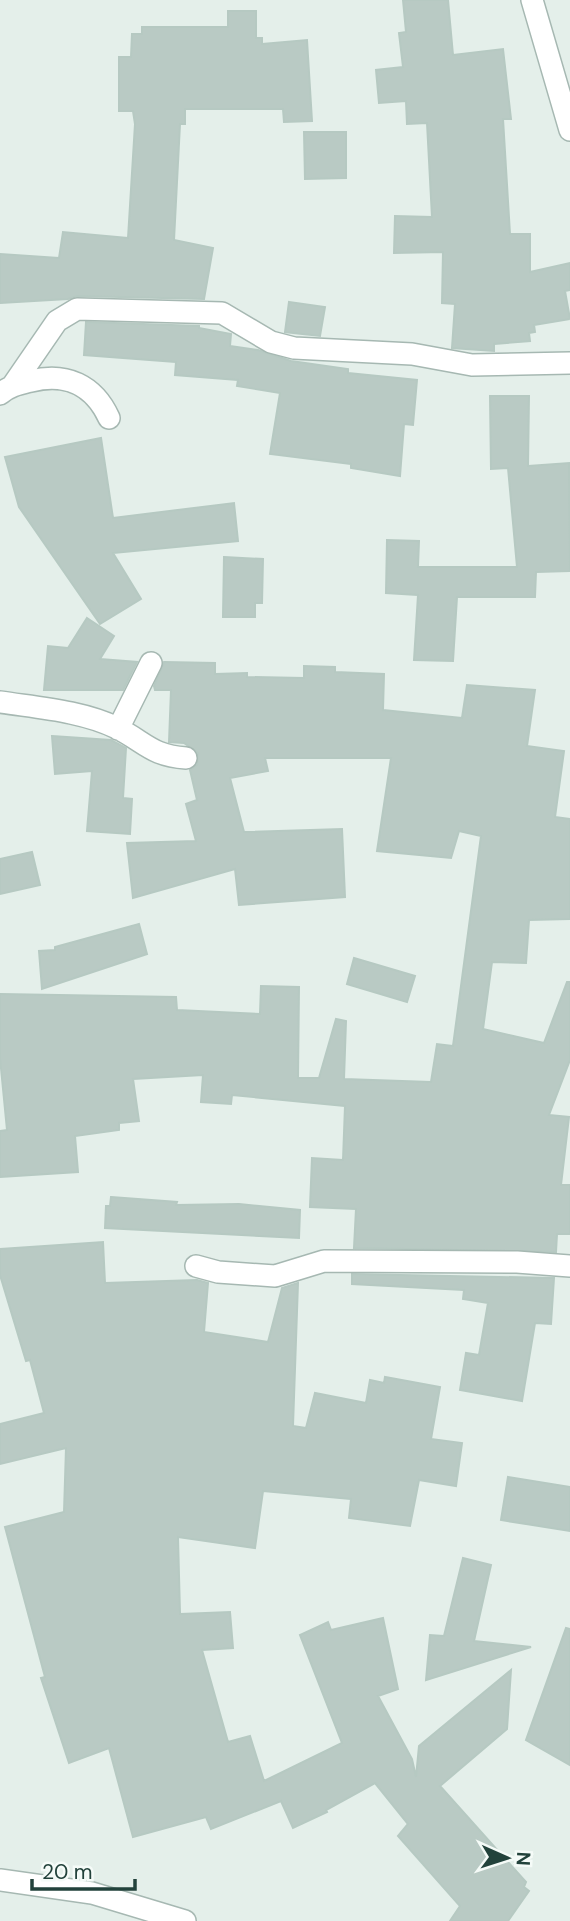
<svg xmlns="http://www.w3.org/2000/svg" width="570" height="1921" viewBox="0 0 570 1921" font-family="'DM Sans',sans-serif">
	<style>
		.building { fill: #b9cac4; stroke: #b6c9c2; stroke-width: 2 }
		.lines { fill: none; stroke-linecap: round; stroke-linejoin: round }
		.minor-casing { stroke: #a6b8b2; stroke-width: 24 }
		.minor { stroke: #fff; stroke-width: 21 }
	</style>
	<rect width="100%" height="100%" fill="#e4efea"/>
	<path class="building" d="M403 0H448L453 55 503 49 511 119H503L510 234H530V272L570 263V290L565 291 570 319 534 325 535 332 529 333 530 341 494 344V351L452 348 455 304 442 303 443 252 394 253 395 216 432 217 427 123 407 124 406 101 379 103 376 70 403 67 399 33 406 32Z
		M228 11H256V38H262V44L307 40 312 121 284 122 283 109H185V124H180L174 240 213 248 204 299 77 296 68 299 0 303V254L59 258 63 232 128 238 135 124 133 111H119V57H131L132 34H142V27H228Z
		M304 132H346V178L305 179Z
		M289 302 325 307 320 336 285 332Z
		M86 322 199 326V328L231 334 230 346 258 350 291 361 348 369V373L417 380 413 425 404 424 400 476 351 468V464L270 454 280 393 237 386 238 380 175 375 176 362 84 355Z
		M490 396H529L528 466 569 463 570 571 536 572 535 597H457L453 661 414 660 418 595 386 593 387 540 419 541 418 567H517L508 468 491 469Z
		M101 438 113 518 234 503 238 541 113 553 141 599 100 624 19 507 5 457Z
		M224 557 263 559 262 603H255V617H223Z
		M87 618 114 636 100 659 137 662 123 690H44L48 646 68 648Z
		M164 662 215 663V674L247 673V677L304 678V666L335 667V672L384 674 383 710 462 718 467 685 535 690 527 746 564 751 555 817 570 819V919L529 920 526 963 492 962 483 1029 544 1043 567 982H570V1060L549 1115 569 1117 561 1185H570V1234H557L556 1252 354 1248 356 1209 310 1207 312 1158 343 1160 345 1106 232 1095 231 1104 201 1102 203 1075 133 1079 139 1121 119 1123V1130L75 1136 78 1172 0 1177V1131L7 1130 0 1058V994L176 997 177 1010 260 1014 261 986 299 987 298 1078H319L336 1019 346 1021 344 1079 431 1082 437 1044 453 1046 481 836 459 831 451 858 377 851 391 758H265L268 771 230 778 244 832 342 829 345 897 239 905 235 869 133 898 127 843 196 841 186 804 197 800 190 770 197 765 198 753 184 743 169 742 171 690H155L154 686Z
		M52 736 111 740 126 748 123 798 132 799 130 834 87 831 92 771 55 774Z
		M32 852 40 885 0 894V859Z
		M139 924 147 954 42 989 39 951 55 950V947Z
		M354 958 415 976 407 1002 347 984Z
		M111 1197 177 1202 176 1205 239 1204 300 1210 299 1238 105 1228 106 1206H110Z
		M103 1242 105 1283 197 1280 208 1283 204 1332 268 1342 282 1288 298 1283 293 1426 306 1428 315 1393 366 1403 370 1380 384 1383 385 1377 440 1387 431 1439 462 1443 456 1486 419 1480 410 1526 349 1518 351 1499 263 1491 255 1548 178 1537 180 1614 230 1612 233 1648 202 1650 228 1742 250 1736 264 1781 342 1743 300 1635 328 1622 331 1630 383 1618 398 1689 378 1696 412 1759 416 1777 419 1746 511 1670 507 1729 440 1786 526 1882 524 1887 529 1891 508 1921H450L460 1906 398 1836 408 1824 375 1783 326 1810 327 1812 293 1828 281 1801 211 1829 206 1817 133 1837 109 1748 69 1763 41 1678 45 1677 5 1527 64 1512 66 1448 0 1464V1424L44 1413 30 1360 26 1361 0 1275V1249Z
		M352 1274 554 1278 551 1324 535 1323 522 1401 460 1390 466 1353 479 1355 488 1303 463 1299 464 1290 352 1284Z
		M508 1477 570 1487V1531L501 1520Z
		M463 1558 491 1565 474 1641 531 1647 426 1680 430 1635 444 1636Z
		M566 1628 570 1629V1765L526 1740Z"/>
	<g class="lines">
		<g class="minor-casing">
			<path id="minor" d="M532 0 570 130
				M13 385 57 321 77 309 222 313 271 342 294 348 412 354 472 365 570 363
				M0 394C9 386 19 384 31 381 66 372 94 385 109 418
				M0 702C39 708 82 711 117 728 145 742 152 756 186 758
				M118 729 151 663
				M196 1266 218 1272 275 1276 324 1261 517 1262 570 1266
				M0 1880 92 1893 185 1921"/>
		</g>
		<use href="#minor" class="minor"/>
	</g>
	<g transform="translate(507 1858) rotate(93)" stroke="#f5fbf8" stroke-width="5" paint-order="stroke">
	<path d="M0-5L12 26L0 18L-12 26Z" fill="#22423b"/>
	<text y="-10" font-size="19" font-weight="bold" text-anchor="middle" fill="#22423b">N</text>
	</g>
	<path d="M32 1879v10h103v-10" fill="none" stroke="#22423b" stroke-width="3.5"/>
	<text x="42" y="1879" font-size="21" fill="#22423b" stroke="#f5fbf8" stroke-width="5" paint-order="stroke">20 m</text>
</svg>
